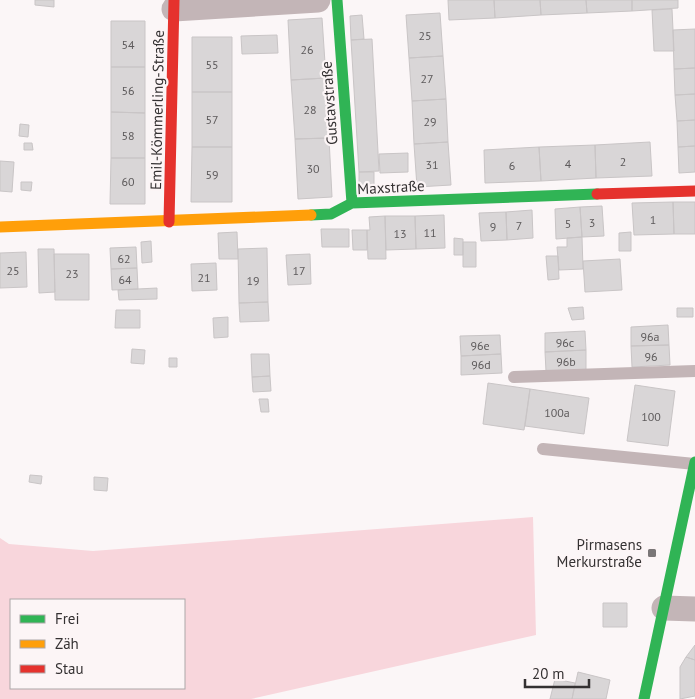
<svg xmlns="http://www.w3.org/2000/svg" width="695" height="699" viewBox="0 0 695 699" font-family="'PT Sans',sans-serif">
	<style>
		.green { fill: #f8d6dc; fill-rule: evenodd }
		.building { fill: #d9d6d7; stroke: #c9c5c6 }
		.lines { fill: none; stroke-linecap: round; stroke-linejoin: round }
		.lane { stroke: #c3b5b7; stroke-width: 12 }
		.street { stroke: #c3b5b7; stroke-width: 25 }
		.fast { stroke: #30b455; stroke-width: 11 }
		.slow { stroke: #ff9f0a; stroke-width: 11 }
		.jam { stroke: #e5322d; stroke-width: 11 }
		.poi-dot { fill: #7a7677; stroke: #fcf5f6; stroke-width: 2 }
		.labels { text-anchor: middle; dominant-baseline: central; stroke-width: 4.5; stroke-linejoin: round; paint-order: stroke }
		.number-label { font-size: 12px; fill: #5d5a5b }
		.street-label { font-size: 15px; fill: #343132; stroke: #fcf5f6 }
		.poi-label { font-size: 15px; fill: #343132; stroke: #fcf5f6; text-anchor: end }
	</style>
	<rect width="100%" height="100%" fill="#fbf6f7"/>
	<path class="green" d="M533 517 536 635 251 699H0V538L9 544 93 551ZM11 600H184V688H11Z"/>
	<path class="building" d="M35 0H54V7L35 5Z
		M448 0H494L495 18 449 20Z
		M494 0H540L541 15 495 18Z
		M540 0H586L587 13 541 15Z
		M586 0H632V11L587 13Z
		M632 0H678V8L632 11Z
		M672 9 674 51H654L652 10Z
		M440 13 443 56 409 58 406 15Z
		M362 15 364 39 351 40 350 16Z
		M322 18 326 78 291 80 288 20Z
		M111 21H145V67H111Z
		M695 29V68L674 69 673 30Z
		M277 35 278 53 242 54 241 36Z
		M192 37H232V92H192Z
		M372 39 379 171 359 172 351 40Z
		M443 56 446 99 412 101 409 58Z
		M111 67H145V113L111 112Z
		M695 68V94L675 95 674 69Z
		M326 78 329 138 295 139 291 80Z
		M192 92H232V147H192Z
		M695 94V120L677 121 675 95Z
		M446 99 448 142 414 144 412 101Z
		M111 112 145 113V158H111Z
		M695 120V146L678 147 677 121Z
		M20 124 29 125 28 137 19 136Z
		M329 138 332 197 298 199 295 139Z
		M448 142 451 185 417 187 414 144Z
		M650 142 652 176 596 178 595 145Z
		M24 143H32L33 150H24Z
		M595 145 596 178 541 181 539 147Z
		M695 146V172L679 173 678 147Z
		M192 147H232V202H191Z
		M539 147 541 181 485 183 484 150Z
		M408 153V172L380 173 379 154Z
		M111 158H145V204H110Z
		M0 161 14 162 12 192 0 191Z
		M359 172H374V188L359 189Z
		M21 182H32L31 191 21 190Z
		M673 202 674 234 634 235 632 203Z
		M673 202H695V234H674Z
		M602 206 604 236 582 237 580 207Z
		M580 207 582 237 556 239 555 209Z
		M532 210 533 238 507 240 506 212Z
		M506 212 507 240 481 241 479 213Z
		M444 215 445 248 416 249 415 216Z
		M385 216 386 259H368L367 230H370L369 217Z
		M385 216H415L416 249 386 250Z
		M321 229H349V247H322Z
		M352 230H367V250H353Z
		M237 232 238 259H219L218 233Z
		M631 232V251H619V233Z
		M582 237 583 269 559 270 557 247H567V238Z
		M454 238 463 239V255H454Z
		M151 241 152 262 142 263 141 242Z
		M463 242H476V267H463Z
		M136 247 137 268 111 269 110 248Z
		M267 248 268 302 239 303 238 249Z
		M38 249H54L55 292 39 293Z
		M26 252 27 287 0 288V253Z
		M54 254H89V300H55Z
		M310 254 311 284 288 285 286 255Z
		M546 256H558L559 279 548 280Z
		M620 259 622 290 585 292 583 261Z
		M216 263 217 290 192 291 191 264Z
		M137 268 138 289 112 290 111 269Z
		M157 288V299L119 300 118 290Z
		M268 302 269 321 240 322 239 303Z
		M583 307 584 319 572 320 568 308Z
		M677 308H693V317H677Z
		M116 310H140V328H115Z
		M228 317V337L214 338 213 318Z
		M668 325 669 345 631 346V327Z
		M585 331 586 350 545 352V333Z
		M500 335 501 354 461 356 460 336Z
		M669 345 670 365 632 367 631 346Z
		M132 349 145 350 144 364 131 363Z
		M586 350V370L546 371 545 352Z
		M251 354H269L270 376 252 377Z
		M501 354 502 373 461 375V356Z
		M169 358H177V367H169Z
		M270 376 271 391 253 392 252 377Z
		M488 383 530 389 524 430 483 424Z
		M635 385 675 391 668 446 627 441Z
		M530 389 589 398 584 434 525 426Z
		M259 399H268L269 412H261Z
		M30 475 42 476 41 484 29 482Z
		M94 477 108 478 107 491 94 490Z
		M603 603H627V627H603Z
		M695 645V660L686 657Z
		M686 657 695 660V696L680 699V667Z
		M578 672 610 680 606 699H572Z
		M555 679 575 683 572 699H550Z"/>
	<g class="lines">
		<path class="lane" d="M514 377 695 371
			M543 449 695 464"/>
		<path class="street" d="M174 9 318 0
			M664 608 695 609"/>
		<path class="fast" d="M337 0 352 203
			M311 215 331 214 352 203 597 194
			M644 699 695 462"/>
		<path class="slow" d="M0 227 311 215"/>
		<path class="jam" d="M597 194 695 191
			M169 222 174 0"/>
	</g>
	<rect class="poi-dot" x="647" y="548" width="10" height="10" rx="2.5"/>
	<g class="labels">
		<g class="number-label">
			<text x="425" y="35">25</text>
			<text x="128" y="44">54</text>
			<text x="307" y="49">26</text>
			<text x="212" y="64">55</text>
			<text x="427" y="78">27</text>
			<text x="128" y="90">56</text>
			<text x="310" y="109">28</text>
			<text x="212" y="119">57</text>
			<text x="430" y="121">29</text>
			<text x="128" y="135">58</text>
			<text x="623" y="161">2</text>
			<text x="568" y="163">4</text>
			<text x="432" y="164">31</text>
			<text x="512" y="165">6</text>
			<text x="313" y="168">30</text>
			<text x="212" y="174">59</text>
			<text x="128" y="181">60</text>
			<text x="653" y="219">1</text>
			<text x="592" y="222">3</text>
			<text x="568" y="223">5</text>
			<text x="519" y="225">7</text>
			<text x="493" y="226">9</text>
			<text x="430" y="232">11</text>
			<text x="400" y="233">13</text>
			<text x="124" y="258">62</text>
			<text x="13" y="270">25</text>
			<text x="299" y="270">17</text>
			<text x="72" y="273">23</text>
			<text x="204" y="277">21</text>
			<text x="125" y="279">64</text>
			<text x="253" y="280">19</text>
			<text x="650" y="336">96a</text>
			<text x="565" y="342">96c</text>
			<text x="480" y="345">96e</text>
			<text x="651" y="356">96</text>
			<text x="566" y="361">96b</text>
			<text x="481" y="364">96d</text>
			<text x="557" y="412">100a</text>
			<text x="651" y="416">100</text>
		</g>
		<g class="street-label">
			<text transform="translate(329 103) rotate(-94)">Gustavstraße</text>
			<text transform="translate(157 110) rotate(-89)">Emil-Kömmerling-Straße</text>
			<text transform="translate(391 187) rotate(-3)">Maxstraße</text>
		</g>
		<g class="poi-label">
			<text x="642" y="544">Pirmasens<tspan x="642" dy="17">Merkurstraße</tspan></text>
		</g>
	</g>
	<rect x="10" y="599" width="175" height="90" fill="#fcf5f6" stroke="#aca7a8"/>
	<rect x="20" y="615" width="25" height="8" fill="#30b455" stroke="#aca7a8"/>
	<text x="55" y="624" font-size="15" fill="#343132">Frei</text>
	<rect x="20" y="640" width="25" height="8" fill="#ff9f0a" stroke="#aca7a8"/>
	<text x="55" y="649" font-size="15" fill="#343132">Zäh</text>
	<rect x="20" y="665" width="25" height="8" fill="#e5322d" stroke="#aca7a8"/>
	<text x="55" y="674" font-size="15" fill="#343132">Stau</text>
	<path d="M525 679v8h64v-8" fill="none" stroke="#343132" stroke-width="2.5"/>
	<text x="532" y="679" font-size="15" fill="#343132" stroke="#fcf5f6" stroke-width="4" paint-order="stroke">20 m</text>
</svg>
